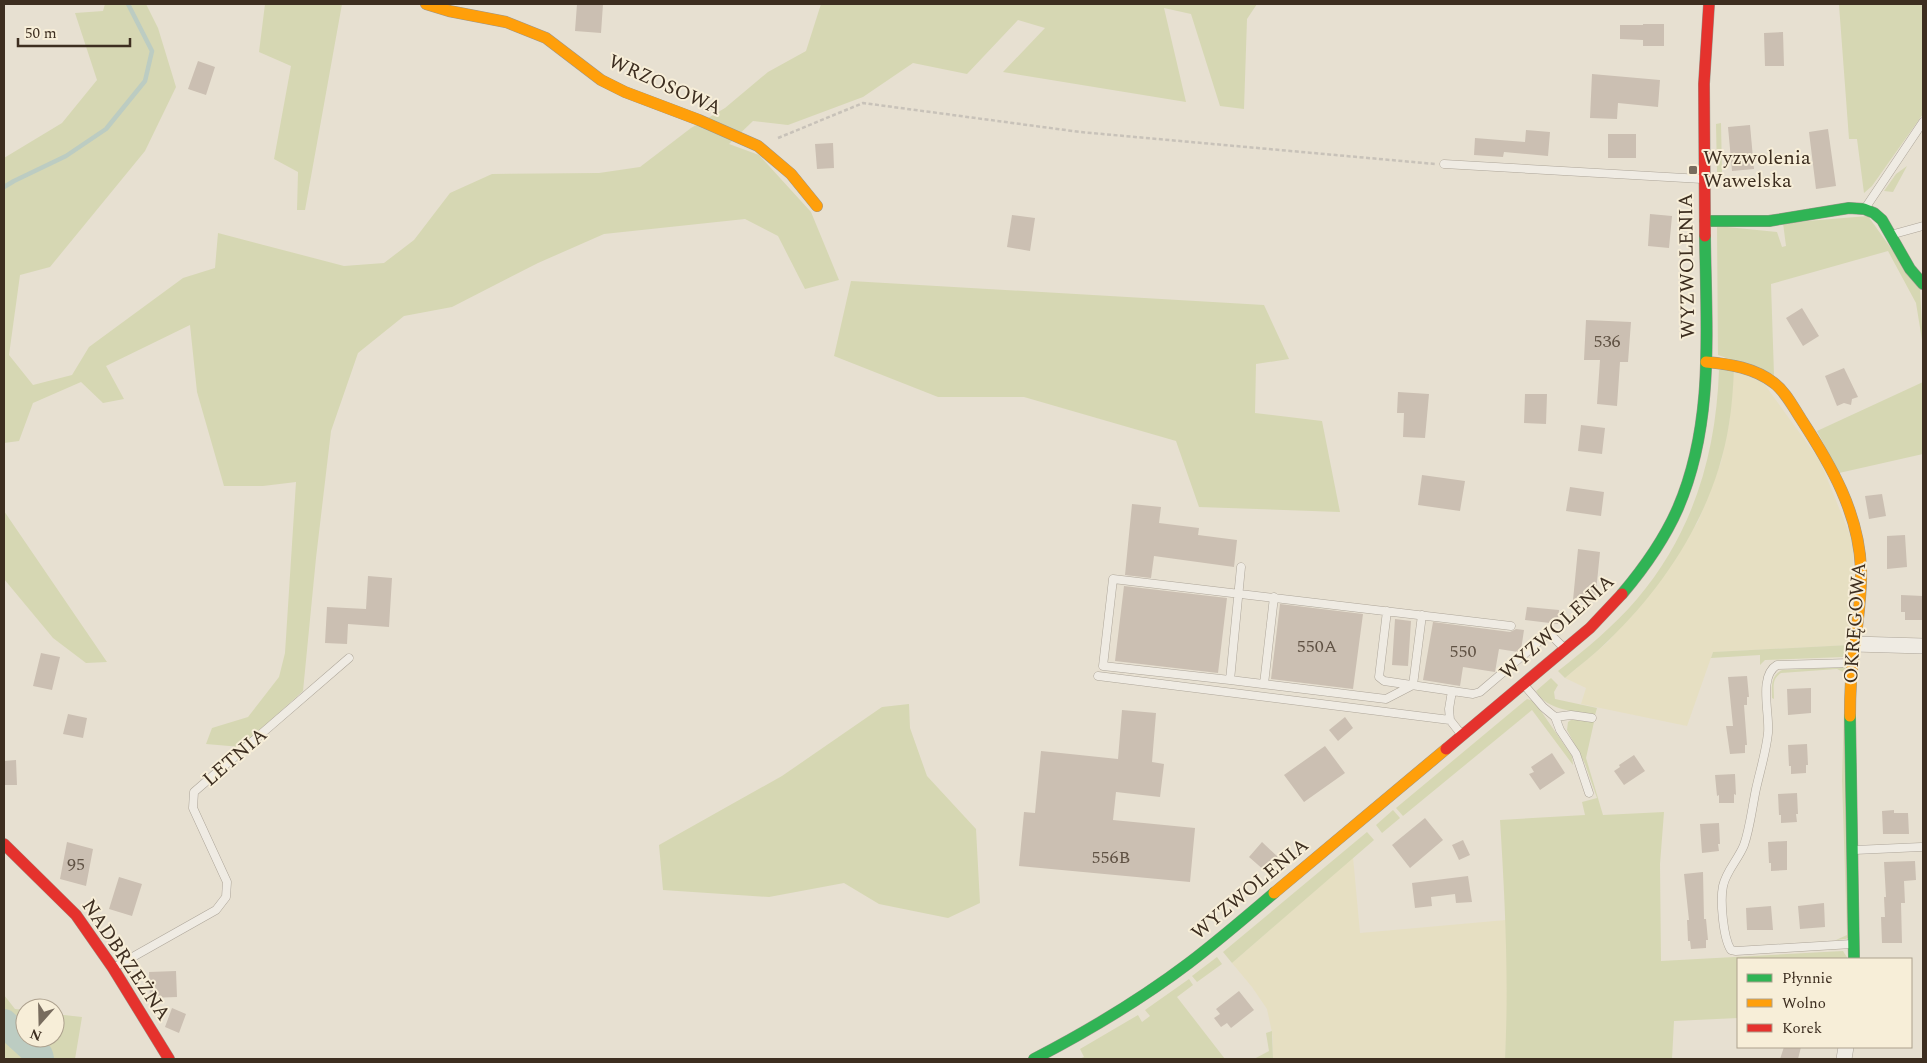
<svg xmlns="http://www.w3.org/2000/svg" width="1927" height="1063" viewBox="0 0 1927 1063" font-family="Spectral,serif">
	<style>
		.farmland { fill: #e6dfc2 }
		.green { fill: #d6d7b3 }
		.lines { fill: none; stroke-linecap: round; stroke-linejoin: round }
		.stream { stroke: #bcccc2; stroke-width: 4.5 }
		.river { stroke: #bcccc2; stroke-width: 28 }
		.building { fill: #cbbfb2 }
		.lane-casing { stroke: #ada599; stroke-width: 9 }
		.street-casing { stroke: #ada599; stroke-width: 16 }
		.fast-casing { stroke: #9c958a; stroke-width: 12 }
		.slow-casing { stroke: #9c958a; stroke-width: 12 }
		.jam-casing { stroke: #9c958a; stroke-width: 12 }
		.path { stroke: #c8c2b9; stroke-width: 2.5; stroke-dasharray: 4 2.5; stroke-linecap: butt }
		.lane { stroke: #efebe3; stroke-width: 8 }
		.street { stroke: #efebe3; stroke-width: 15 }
		.fast { stroke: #30b455; stroke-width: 11 }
		.slow { stroke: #ff9f0a; stroke-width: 11 }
		.jam { stroke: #e5322d; stroke-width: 11 }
		.poi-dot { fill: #786c5e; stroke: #f7eed8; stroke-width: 2 }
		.labels { text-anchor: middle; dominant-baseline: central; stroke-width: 4; stroke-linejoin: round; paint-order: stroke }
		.number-label { font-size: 18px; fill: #605244 }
		.street-label { font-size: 20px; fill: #3d2e20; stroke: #f7eed8 }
		.poi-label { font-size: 20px; fill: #3d2e20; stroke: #f7eed8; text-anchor: start }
	</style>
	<rect width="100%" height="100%" fill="#e7e0d1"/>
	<path class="farmland" d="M1734 370 1762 381 1820 461 1854 545 1849 645 1713 652 1687 726 1581 704 1586 688 1565 678 1609 641 1698 522 1721 462 1729 424Z
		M1353 857 1360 933 1506 920 1508 1007 1505 1059H1273V1037L1267 1009 1252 987 1232 963Z"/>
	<path class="green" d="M105 4H146L158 28 176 87 145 151 50 267 20 275 9 355 33 385 72 375 89 347 183 278 215 268 218 233 344 266 384 263 414 240 450 193 492 174 599 173 640 167 691 128 725 108 768 72 806 51 821 4H1257L1247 19 1244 109 1220 106 1191 14 1164 8 1186 102 1003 72 1045 28 1018 20 967 74 913 63 863 97 788 125 753 121 729 144 759 155 811 212 839 280 805 289 778 236 745 219 604 234 538 263 452 307 404 316 358 353 331 431 316 558 303 691 241 747 206 744 212 728 248 717 279 677 285 653 296 482 263 486H224L197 392 190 325 106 366 124 399 103 403 81 382 33 403 19 441 4 443V158L62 123 97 80 75 13 103 11Z
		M265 4H342L305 210H297L298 172 274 159 291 66 259 52Z
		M1722 4H1923V114L1872 186 1864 193 1857 139H1849L1839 5Z
		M1721 123 1722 172H1717L1716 124Z
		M1907 166 1893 192 1884 191 1896 174Z
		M1868 216 1920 289 1923 346 1916 303 1888 251 1771 284 1774 375 1718 355 1717 226 1777 232 1782 247 1786 246 1783 223Z
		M851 281 1264 305 1289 359 1256 364 1255 413 1322 421 1340 512 1199 507 1176 441 1024 397H938L834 356Z
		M1719 370H1734C1733 388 1732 406 1729 424 1716 507 1669 582 1609 640 1595 654 1580 665 1565 678L1558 671C1586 649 1614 626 1637 599 1693 533 1716 455 1719 370Z
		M1923 382V454L1839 473 1817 431Z
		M4 511 107 662 86 663 53 638 4 579Z
		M1849 645 1843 657 1765 660 1760 665V655L1711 658 1713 652Z
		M1845 667 1847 670 1845 731 1849 937 1846 939 1836 940 1847 935 1842 780 1845 673 1837 669 1781 673C1771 679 1774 688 1774 699L1772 698C1772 687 1770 676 1782 670Z
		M1551 678 1558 685 1554 692 1555 699 1597 708 1595 715C1575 711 1547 711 1536 691Z
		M1527 699 1534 701 1572 756 1573 765 1532 710 1403 816 1396 808Z
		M909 704 910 728 927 776 976 829 980 903 948 918 879 904 844 883 769 897 663 890 659 845 782 776 882 707Z
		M1581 719 1594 722 1586 758 1603 815 1664 812 1660 864 1661 961 1843 951 1848 959H1738V1018L1674 1021 1672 1059H1505C1509 979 1505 900 1500 820L1585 815 1582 802 1597 798 1585 764 1567 730 1568 722 1571 720Z
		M1393 810 1400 818 1382 833 1376 825Z
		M1367 832 1374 840 1232 963 1223 952Z
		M1217 957 1222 964 1197 982 1192 976Z
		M1189 979 1193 985 1177 997 1225 1059H1079L1084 1057 1080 1049 1138 1015 1142 1022 1150 1016 1145 1010Z
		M4 995 15 1009 25 1010V1038H55V1014L82 1017 75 1059H4Z
		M1272 1031 1273 1059H1254L1269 1051 1266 1033Z"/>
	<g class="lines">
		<path class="stream" d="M4 187 14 181 66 156 106 129 145 81 152 51 128 4"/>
		<path class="river" d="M4 1023 39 1055 40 1059"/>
	</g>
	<path class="building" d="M577 4H603L601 33 575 31Z
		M1643 24H1664V46H1643V40L1620 39V25H1643Z
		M1783 32 1784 66H1765L1764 33Z
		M198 61 215 67 206 95 188 89Z
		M1592 74 1660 80 1658 107 1618 103 1617 119 1590 118Z
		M1750 125 1754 169 1732 171 1728 127Z
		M1828 129 1836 186 1816 189 1809 132Z
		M1526 130 1550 132 1548 156 1504 152 1503 157 1474 155 1475 138 1525 142Z
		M1608 134H1636V158H1608Z
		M833 143 834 168 817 169 815 144Z
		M1650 214 1672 216 1669 248 1648 246Z
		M1012 215 1035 218 1030 251 1007 247Z
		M1802 308 1819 336 1803 346 1786 318Z
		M1586 320 1631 322 1628 362H1620L1617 406 1597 404 1600 360H1584Z
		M1844 368 1858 397 1852 399 1851 405 1844 403 1837 406 1825 376Z
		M1398 392 1429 394 1425 438 1403 437 1404 413H1397Z
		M1525 394H1547L1546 424 1524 423Z
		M1581 425 1605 428 1602 454 1578 451Z
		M1422 475 1465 481 1460 511 1418 505Z
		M1570 487 1604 492 1601 516 1566 511Z
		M1882 494 1886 516 1869 519 1865 496Z
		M1132 504 1161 507 1159 523 1199 528 1198 535 1237 540 1234 567 1154 556 1151 578 1125 575Z
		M1905 535 1907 567 1887 569V536Z
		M1578 549 1600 552 1595 602 1573 600Z
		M368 576 392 578 389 627 348 624 347 644 325 643 327 607 366 609Z
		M1124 586 1227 598 1218 673 1115 661Z
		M1901 595 1923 596V620H1905V612H1901Z
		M1280 604 1363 614 1353 689 1271 679Z
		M1527 607 1559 610 1558 624 1525 620Z
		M1395 619 1411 621 1408 666 1392 665Z
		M1433 622 1510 632 1516 629 1524 630 1521 650 1518 652 1499 649 1495 672 1463 667 1460 686 1423 680Z
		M41 653 60 657 52 690 33 686Z
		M1747 676 1749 697H1747V705H1744L1747 745H1745V753L1730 754 1726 726H1733L1728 677Z
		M1811 688V713L1788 715 1787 689Z
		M1122 710 1156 713 1152 762 1164 764 1160 797 1116 792 1113 820 1195 828 1190 882 1019 866 1024 812 1035 813 1041 751 1118 759Z
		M68 714 87 718 83 738 63 734Z
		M1345 717 1353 728 1338 741 1329 730Z
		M1807 744 1808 765H1806V773L1791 774V766H1789L1788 745Z
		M1325 746 1345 773 1304 802 1284 775Z
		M1552 753 1565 773 1540 790 1529 774 1534 772 1531 767Z
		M1634 755 1645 771 1624 785 1614 771 1620 767 1619 765Z
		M16 760 17 785H4V761Z
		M1735 774 1736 795 1734 794V803H1719V795L1717 796 1715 775Z
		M1797 793 1798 814H1796L1797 822 1781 823V815H1779L1778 794Z
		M1894 810V813H1908L1909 834H1883L1882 811Z
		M1425 818 1443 840 1410 868 1392 845Z
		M1719 823 1720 844H1718L1719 851 1702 853 1700 824Z
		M1463 840 1470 855 1459 860 1452 845Z
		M1787 841V870L1771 871V863H1769L1768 842Z
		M67 842 93 849 86 886 60 879Z
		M1262 842 1278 857 1265 871 1249 857Z
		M1915 861 1916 880 1904 881 1905 903H1901L1902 943H1882L1881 917H1885L1884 897H1886L1884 862Z
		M1703 872 1704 919H1706L1708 940H1706V948L1691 949 1690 941H1688L1687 920H1689L1684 874Z
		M1468 876 1472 902 1456 903 1455 894 1431 897 1432 906 1415 908 1412 883Z
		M119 877 142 884 132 916 109 909Z
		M1824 903 1825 927 1800 929 1798 906Z
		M1771 906 1773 930H1747L1746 908Z
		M176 971 177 997 150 998 149 972Z
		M1239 991 1254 1010 1231 1028 1227 1023 1221 1027 1214 1018 1220 1014 1216 1009Z
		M172 1008 186 1014 179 1033 165 1027Z
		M1784 1047H1801L1798 1059H1780Z"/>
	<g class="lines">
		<g class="lane-casing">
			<path id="lane" d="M1444 164 1702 179
				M1866 207 1923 122
				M1894 234 1923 226
				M1241 567 1230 680 1386 699 1413 685 1422 615
				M1387 611 1379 677 1384 681 1473 694 1480 692 1549 633 1564 648
				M1850 663 1777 665C1758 676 1770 714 1768 733 1766 752 1760 771 1756 789 1752 808 1750 828 1744 845 1738 860 1726 871 1723 886 1720 900 1723 938 1731 950L1736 951 1852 944
				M1098 676 1450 720 1461 734
				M1230 680 1103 666 1113 579 1511 626
				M1264 684 1274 597
				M1525 686 1543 707 1555 717 1560 730 1576 754 1589 793
				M1555 717 1571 715 1592 718
				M1450 720 1449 709 1452 691
				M1855 850 1921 847
				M115 967 216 910 226 897 227 882 193 808 194 792 349 658"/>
		</g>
		<g class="street-casing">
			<path id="street" d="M1854 644 1923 646
				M1844 1059 1846 1047"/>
		</g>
		<g class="fast-casing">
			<path id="fast" d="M1705 221H1769L1849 208 1864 209 1874 213 1882 220 1910 269 1923 284
				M1622 594C1644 568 1664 540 1678 508 1715 422 1706 327 1705 236
				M1850 716 1854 959
				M1034 1059C1088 1031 1140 1000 1189 963 1218 941 1246 917 1274 893"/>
		</g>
		<g class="slow-casing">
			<path id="slow" d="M426 4 449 11 506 22 546 38 601 80 625 92 699 120 758 146 791 174 817 206
				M1706 362C1730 364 1755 368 1774 383 1786 392 1793 407 1801 419 1831 465 1859 513 1861 569 1862 597 1857 624 1854 652 1851 673 1850 695 1850 716
				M1274 893 1446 749"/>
		</g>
		<g class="jam-casing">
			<path id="jam" d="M1705 236 1704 84 1709 4
				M1446 749 1590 628 1622 594
				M4 844 76 915 113 968 169 1059"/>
		</g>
		<path class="path" d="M778 138 863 103 1080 132 1435 164"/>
		<use href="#lane" class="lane"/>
		<use href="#street" class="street"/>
		<use href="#fast" class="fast"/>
		<use href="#slow" class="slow"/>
		<use href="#jam" class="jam"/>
	</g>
	<rect class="poi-dot" x="1688" y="165" width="10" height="10" rx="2.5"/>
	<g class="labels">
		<g class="number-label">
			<text x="1607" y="341">536</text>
			<text x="1317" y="646">550A</text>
			<text x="1463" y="651">550</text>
			<text x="1111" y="857">556B</text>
			<text x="76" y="864">95</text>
		</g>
		<g class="street-label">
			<text transform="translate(665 85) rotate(24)">WRZOSOWA</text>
			<text transform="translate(1687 266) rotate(-91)">WYZWOLENIA</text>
			<text transform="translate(1855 623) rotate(-86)">OKRĘGOWA</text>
			<text transform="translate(1557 627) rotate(-42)">WYZWOLENIA</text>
			<text transform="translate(235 757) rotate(-41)">LETNIA</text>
			<text transform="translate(1250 889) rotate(-40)">WYZWOLENIA</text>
			<text transform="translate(126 960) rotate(56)">NADBRZEŻNA</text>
		</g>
		<g class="poi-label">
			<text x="1703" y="158">Wyzwolenia<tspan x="1703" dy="23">Wawelska</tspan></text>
		</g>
	</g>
	<rect width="1927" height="1063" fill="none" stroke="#3d2e20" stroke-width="10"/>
	<rect x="1737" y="958" width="175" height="90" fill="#f7eed8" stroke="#ada18e"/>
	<rect x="1747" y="974" width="25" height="8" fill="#30b455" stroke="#ada18e"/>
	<text x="1782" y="983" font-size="15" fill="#3d2e20">Płynnie</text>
	<rect x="1747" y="999" width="25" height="8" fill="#ff9f0a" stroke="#ada18e"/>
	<text x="1782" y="1008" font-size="15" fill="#3d2e20">Wolno</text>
	<rect x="1747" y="1024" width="25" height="8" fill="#e5322d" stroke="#ada18e"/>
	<text x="1782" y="1033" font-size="15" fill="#3d2e20">Korek</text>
	<g transform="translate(40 1023) rotate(200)"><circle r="24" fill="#f7eed8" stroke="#ada18e"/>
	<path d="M0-4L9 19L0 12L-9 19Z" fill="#786c5e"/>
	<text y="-8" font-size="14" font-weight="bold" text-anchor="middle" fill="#3d2e20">N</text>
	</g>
	<path d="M18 38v8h112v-8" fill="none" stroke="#3d2e20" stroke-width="2.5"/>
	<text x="25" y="38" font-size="15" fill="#3d2e20" stroke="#f7eed8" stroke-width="4" paint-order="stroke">50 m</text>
</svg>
